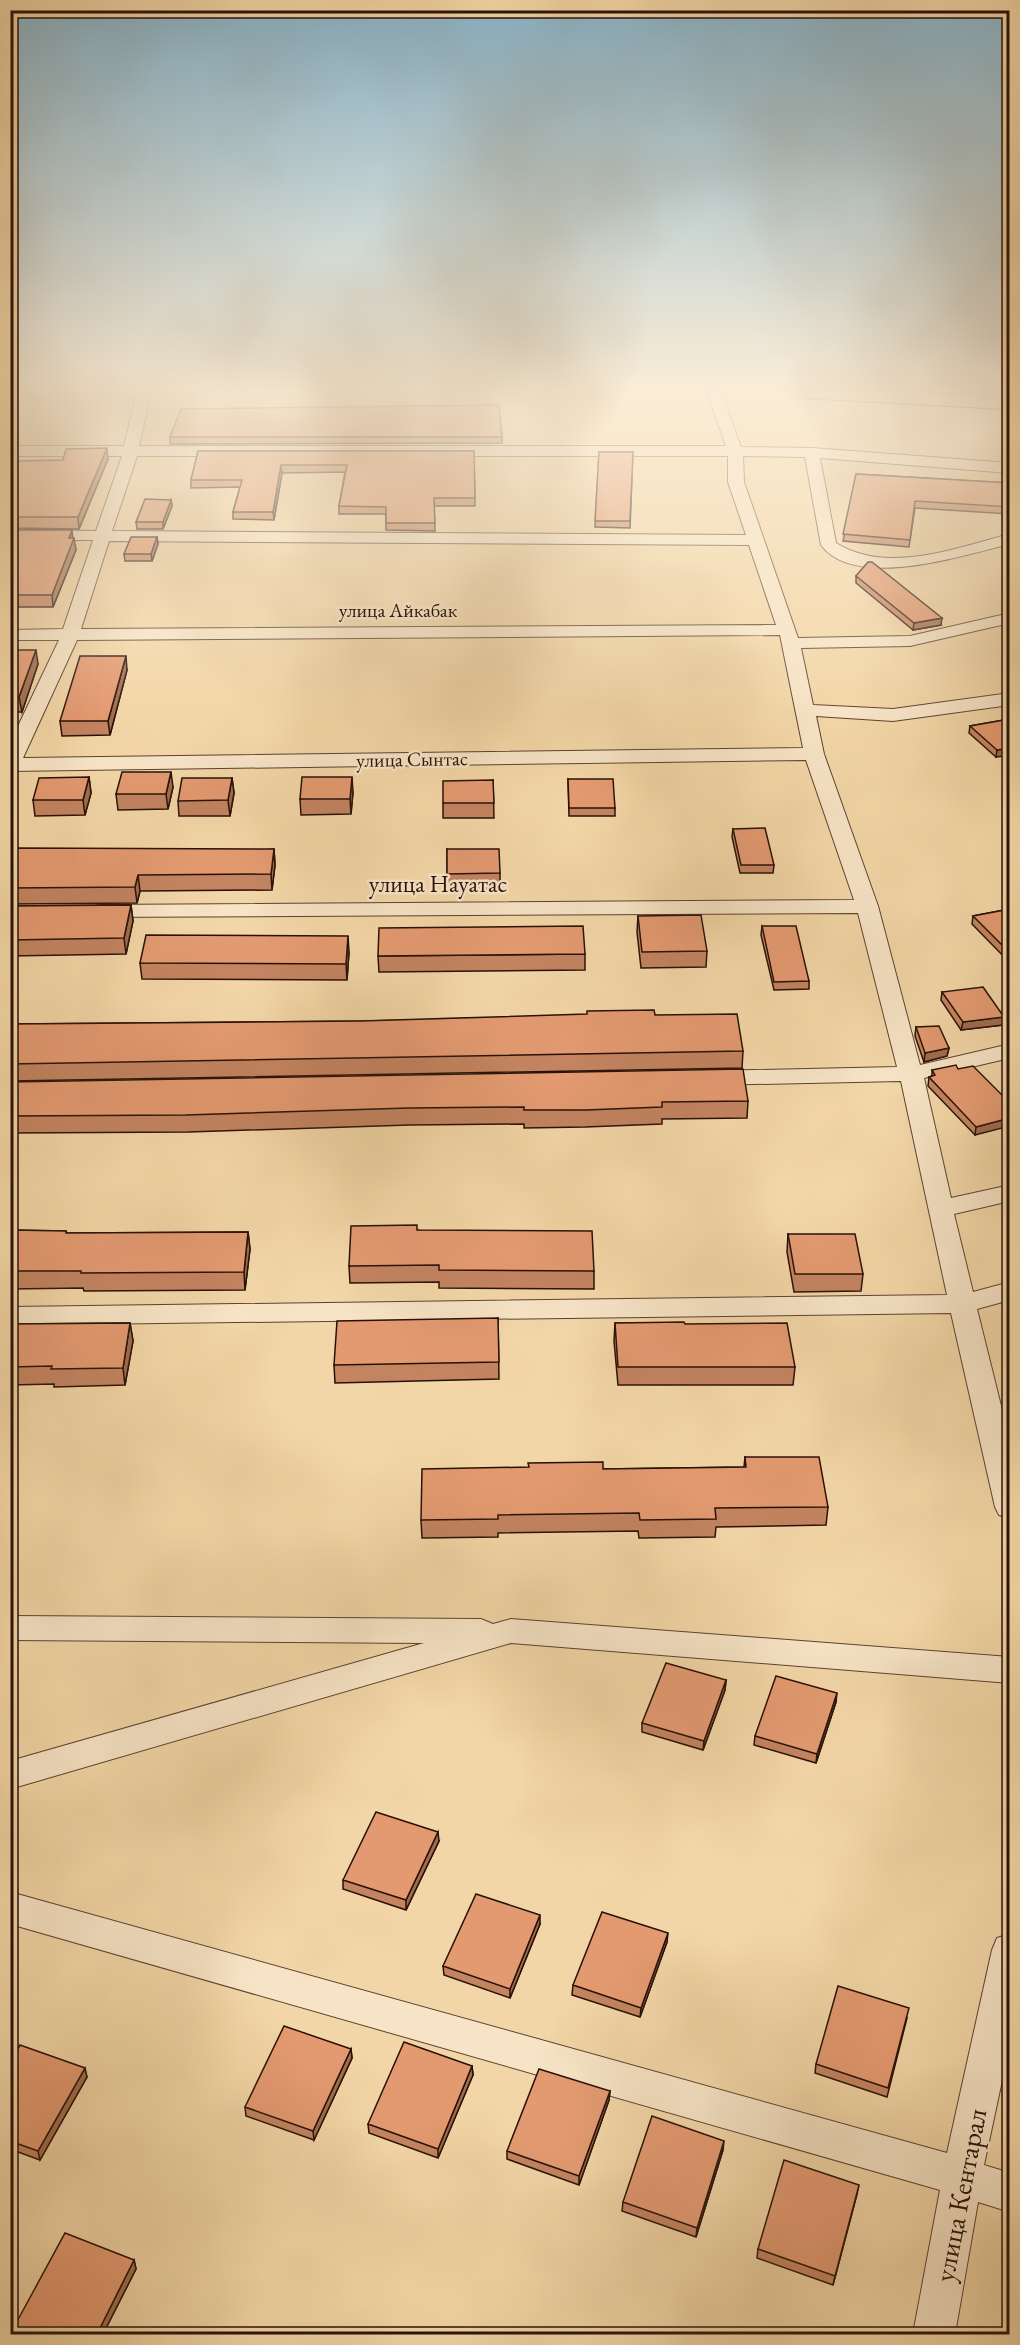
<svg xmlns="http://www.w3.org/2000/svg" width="1020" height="2345" viewBox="0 0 1020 2345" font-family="'EB Garamond',serif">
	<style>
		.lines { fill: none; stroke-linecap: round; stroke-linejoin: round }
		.minor-casing { stroke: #5b4230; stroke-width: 2 }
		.primary-casing { stroke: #281108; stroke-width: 3 }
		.minor { fill: #f7e4c6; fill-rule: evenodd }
		.primary { fill: #f3d6a7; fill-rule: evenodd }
		.wall { fill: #c48461; stroke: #281108; stroke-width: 1.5 }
		.shaded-wall { fill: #a06c4f; stroke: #281108; stroke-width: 1.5 }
		.building { fill: #e49a71; stroke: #281108; stroke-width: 1.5 }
		.labels { text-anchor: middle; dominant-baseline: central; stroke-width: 5; stroke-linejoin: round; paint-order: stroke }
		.far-street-label { font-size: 20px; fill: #281108; stroke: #f7e4c6 }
		.street-label { font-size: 24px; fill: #281108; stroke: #f7e4c6 }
		.near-street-label { font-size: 28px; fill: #281108; stroke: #f7e4c6 }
	</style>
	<rect width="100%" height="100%" fill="#f3d6a7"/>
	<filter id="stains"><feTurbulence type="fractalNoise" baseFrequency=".00333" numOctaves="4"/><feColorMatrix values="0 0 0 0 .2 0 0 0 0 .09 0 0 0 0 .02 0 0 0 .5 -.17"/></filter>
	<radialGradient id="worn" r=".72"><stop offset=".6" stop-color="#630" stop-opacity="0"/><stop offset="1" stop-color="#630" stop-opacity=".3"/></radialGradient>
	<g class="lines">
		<g class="minor-casing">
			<path id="minor" d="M137 392H151L139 446H726L707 392H721L741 447 812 448 1010 463V473L820 458 836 543C888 575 955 548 1010 534V544C964 555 855 591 821 545L805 457 743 456 744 482 798 638 910 636 1010 613V623L910 646 801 648 813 705 893 709 1010 693V705L893 721 816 716 824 754 878 906 920 1065 1010 1044V1058L924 1078 951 1198 1010 1185V1201L954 1214 973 1292 1010 1282V1300L977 1309 1010 1442V1518L999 1515 995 1507 951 1313 10 1325V1307L947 1295 901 1081 710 1085 701 1083 698 1078 701 1073 710 1071 897 1067 858 913 91 917 88 912 91 907 99 905 854 900 806 760 10 771V743L59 640H10V630L63 629 93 540H10V530L96 531 122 456H10V446H124ZM137 456H728V482L746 535 112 531ZM109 541 749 545 776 625 81 629ZM780 635 803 748 23 758 77 640Z
				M10 1616 481 1619 493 1624 511 1619 1010 1657V1683L511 1643 10 1789V1761L424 1643 10 1640Z
				M10 1892 947 2153 992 1950 997 1938 1010 1934V2043L984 2165 1010 2173V2212L978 2202 955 2334H913L940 2190 10 1924Z"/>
		</g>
		<g class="primary-casing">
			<path id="primary" d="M798 392H902L1010 397V409L807 398Z"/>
		</g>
		<use href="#minor" class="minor"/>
		<use href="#primary" class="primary"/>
	</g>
	<path class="wall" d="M170 437H502V443L170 444Z
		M198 451H474L475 506H434L435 531 386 530V514H339V506L345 472 282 473 274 520 233 519V512L240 487 191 488V480Z
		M599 452H633L630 528 595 527Z
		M108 459 79 529 10 528V480Z
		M856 474 1010 483V514L915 508 909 547 843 541Z
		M171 500 172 506 163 529H137L136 522Z
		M10 530 73 538 76 550 53 607H10Z
		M157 537 158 544 152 561H125L124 554Z
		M856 576 941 625 913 630 856 583Z
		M10 650 38 664 22 712H10Z
		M127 670 110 735 62 736 60 721Z
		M1010 719 996 757 969 733 970 726Z
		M89 777 91 793 85 815 35 816 33 800Z
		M232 778 234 793 230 816H179L178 801Z
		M568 779 615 808V816H569Z
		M493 780 494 818H443V803Z
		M173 787 168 809 118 810 116 794Z
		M353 792 351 814 301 815 300 799Z
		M733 829 774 865 773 873H740L732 837Z
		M274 849 275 865 272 890 140 891 137 903 10 904V872Z
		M447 849 500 873V889L447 890Z
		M131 905 133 921 126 954 10 956V906Z
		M1010 909V963L972 924 973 916Z
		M638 916 707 951 706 967 641 968 637 932Z
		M762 926 809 981V989L774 990 761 935Z
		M349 952 347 980 142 979 140 963Z
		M585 954V970L379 972 378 956Z
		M942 992 1003 1025 961 1030 941 1000Z
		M655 1015 743 1051 742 1068 10 1081V1024L361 1021Z
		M916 1027 949 1048 947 1056 924 1062 915 1036Z
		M958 1069 1010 1103 975 1135 928 1086 929 1077 932 1076V1070Z
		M10 1082 748 1101 747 1118 662 1119V1124L585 1127 524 1128V1124L410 1125 188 1132 10 1133Z
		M10 1230 66 1231 67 1233 248 1232 250 1249 245 1290 84 1291 83 1288 10 1289Z
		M418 1230 594 1271V1289L439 1288V1282L350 1283 349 1266Z
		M788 1234 863 1274 861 1291 794 1292 787 1252Z
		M498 1318 499 1379 335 1383 334 1365Z
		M130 1323 133 1341 125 1385 54 1387V1384L10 1385V1324Z
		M615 1323 685 1324 795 1367 793 1385H618L614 1341Z
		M745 1457 828 1507 826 1525 716 1527 715 1537 639 1538 638 1531 498 1533V1537L422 1538 421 1520 603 1469 744 1467Z
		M726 1680 725 1690 703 1750 642 1732V1723Z
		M836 1702 816 1763 754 1745 755 1736Z
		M439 1841 406 1910 343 1889V1880Z
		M540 1924 510 1998 444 1975 443 1966Z
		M667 1942 640 2017 572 1995 573 1985Z
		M907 2018 887 2097 815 2073 816 2064Z
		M351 2049 352 2058 314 2140 246 2116 245 2107Z
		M10 2062 87 2077 40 2160 10 2149Z
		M472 2066 473 2075 438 2158 369 2133 368 2124Z
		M610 2091 609 2100 579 2185 507 2159V2151Z
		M723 2150 696 2237 622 2211 623 2202Z
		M857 2194 833 2285 757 2258 758 2249Z
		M134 2260 136 2269 103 2334H16L14 2327Z"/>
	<path class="shaded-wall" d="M107 448 108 459 79 529 78 517Z
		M281 465 282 473 274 520 273 512Z
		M171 500 172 506 163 529V522Z
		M72 530 73 541 74 538 76 550 53 607 52 595 69 538Z
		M157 537 158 544 152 561 151 554Z
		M942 618 941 625 913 630 914 623Z
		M36 650 38 664 22 712 19 697Z
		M126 656 127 670 110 735 108 721Z
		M1010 748V755L996 757 997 750Z
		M171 772 173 787 168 809 166 794Z
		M89 777 91 793 85 815 83 800Z
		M352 777 353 792 351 814 350 799Z
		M232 778 234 793 230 816 228 800Z
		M274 849 275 865 272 890 271 874Z
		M138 875 140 891 137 903 135 887Z
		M131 905 133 921 126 954 124 938Z
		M348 936 349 952 347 980 346 964Z
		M1004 1017 1003 1025 961 1030 963 1022Z
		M949 1048 947 1056 924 1062 925 1053Z
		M1010 1118V1126L975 1135 976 1127Z
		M248 1232 250 1249 245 1290 244 1272Z
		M130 1323 133 1341 125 1385 123 1368Z
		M726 1680 725 1690 703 1750 704 1741Z
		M837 1693 836 1702 816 1763 817 1754Z
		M438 1832 439 1841 406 1910V1900Z
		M540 1915V1924L510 1998V1989Z
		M668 1933 667 1942 640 2017 641 2008Z
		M351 2049 352 2058 314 2140 313 2131Z
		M472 2066 473 2075 438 2158V2149Z
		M85 2068 87 2077 40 2160 38 2151Z
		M610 2091 609 2100 579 2185V2176Z
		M724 2141 723 2150 696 2237 697 2228Z
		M859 2185 857 2194 833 2285 835 2276Z
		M134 2260 136 2269 103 2334H97Z"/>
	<path class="building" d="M499 405 502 437H170L181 409Z
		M107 448 78 517H10V480L19 461 63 460 66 449Z
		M198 451H474L475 498H434L435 523H386V507L339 506 347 465H281L273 512H233L242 480H191Z
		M599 452H633L630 521H595Z
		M856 474 1010 483V507L915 501 910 540 843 534Z
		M145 499 171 500 163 522H136Z
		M10 530H72L69 538H74L52 595H10Z
		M131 537H157L151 554H124Z
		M868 562H872L942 618 914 623 856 576Z
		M10 650H36L19 697H10Z
		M80 656H126L108 721H60Z
		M1010 719V748L997 750 970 726Z
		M122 772H171L166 794H116Z
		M89 777 83 800H33L39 778Z
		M302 777H352L350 799H300Z
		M182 778H232L228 800 178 801Z
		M568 779H613L615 808H569Z
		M493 780 494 803H443V781Z
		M765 828 774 865H741L733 829Z
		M17 848 274 849 271 874 138 875 135 887 10 888V872Z
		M447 849H499L500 873 447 874Z
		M131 905 124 938 10 940V906Z
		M1010 909V953L973 916Z
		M701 915 707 951 642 952 638 916Z
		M583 926 585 954 378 956 379 928Z
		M762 926H796L809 981 774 982Z
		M146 935 348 936 346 964 140 963Z
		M983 987 1004 1017 963 1022 942 992Z
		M654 1010 655 1015 737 1014 743 1051 10 1064V1024L361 1021 587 1014V1011Z
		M939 1026 949 1048 925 1053 916 1027Z
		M956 1065 958 1069 973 1066 1010 1103V1118L976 1127 929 1077 935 1075 932 1070Z
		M743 1069 748 1101 662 1102V1107L586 1110H524V1107L409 1108 186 1115 10 1116V1082Z
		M417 1225V1230L592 1231 594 1271 439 1270V1265L349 1266 351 1226Z
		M10 1230 66 1231V1233L248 1232 244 1272 81 1273V1271H10Z
		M788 1234H855L863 1274H795Z
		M498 1318 499 1362 334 1365 337 1321Z
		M684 1322 685 1324 787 1323 795 1367H618L615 1323Z
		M130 1323 123 1368 51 1369 52 1366 10 1367V1324Z
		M745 1457H819L828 1507 715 1508 716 1519 640 1520 639 1513 498 1515V1519L421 1520 422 1469 529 1467 528 1463 603 1462V1469L746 1467Z
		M666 1663 726 1680 704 1741 642 1723Z
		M776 1676 837 1693 817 1754 755 1736Z
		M376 1812 438 1832 406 1900 343 1880Z
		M476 1894 540 1915 510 1989 443 1966Z
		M602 1912 668 1933 641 2008 573 1985Z
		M838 1986 909 2008 888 2088 816 2064Z
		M284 2026 351 2049 313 2131 245 2107Z
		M404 2042 472 2066 438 2149 368 2124Z
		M20 2045 85 2068 38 2151 10 2141V2062Z
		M539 2069 610 2091 579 2176 507 2151Z
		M652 2116 724 2141 697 2228 623 2202Z
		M784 2160 859 2185 835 2276 758 2249Z
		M65 2233 134 2260 97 2334H32L14 2327Z
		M210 2328 227 2334H207Z"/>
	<linearGradient id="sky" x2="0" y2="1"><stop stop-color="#89b6ce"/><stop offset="0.54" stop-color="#faedd7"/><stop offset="1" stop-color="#faedd7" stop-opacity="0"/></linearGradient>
	<rect width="1020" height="720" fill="url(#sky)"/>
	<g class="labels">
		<g class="far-street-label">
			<text x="398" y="610">улица Айкабак</text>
			<text transform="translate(412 759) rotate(-1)">улица Сынтас</text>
		</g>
		<g class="street-label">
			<text x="438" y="883">улица Науатас</text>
		</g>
		<g class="near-street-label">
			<text transform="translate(960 2195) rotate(-79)">улица Кентарал</text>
		</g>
	</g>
	<rect width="1020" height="2345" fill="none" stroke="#f3d6a7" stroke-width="36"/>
	<rect x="12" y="12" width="996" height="2321" fill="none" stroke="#281108" stroke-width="3"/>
	<rect x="18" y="18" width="984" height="2309" fill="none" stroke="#281108" stroke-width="1.5"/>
	<rect width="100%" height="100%" filter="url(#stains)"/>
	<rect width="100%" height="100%" fill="url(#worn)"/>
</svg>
